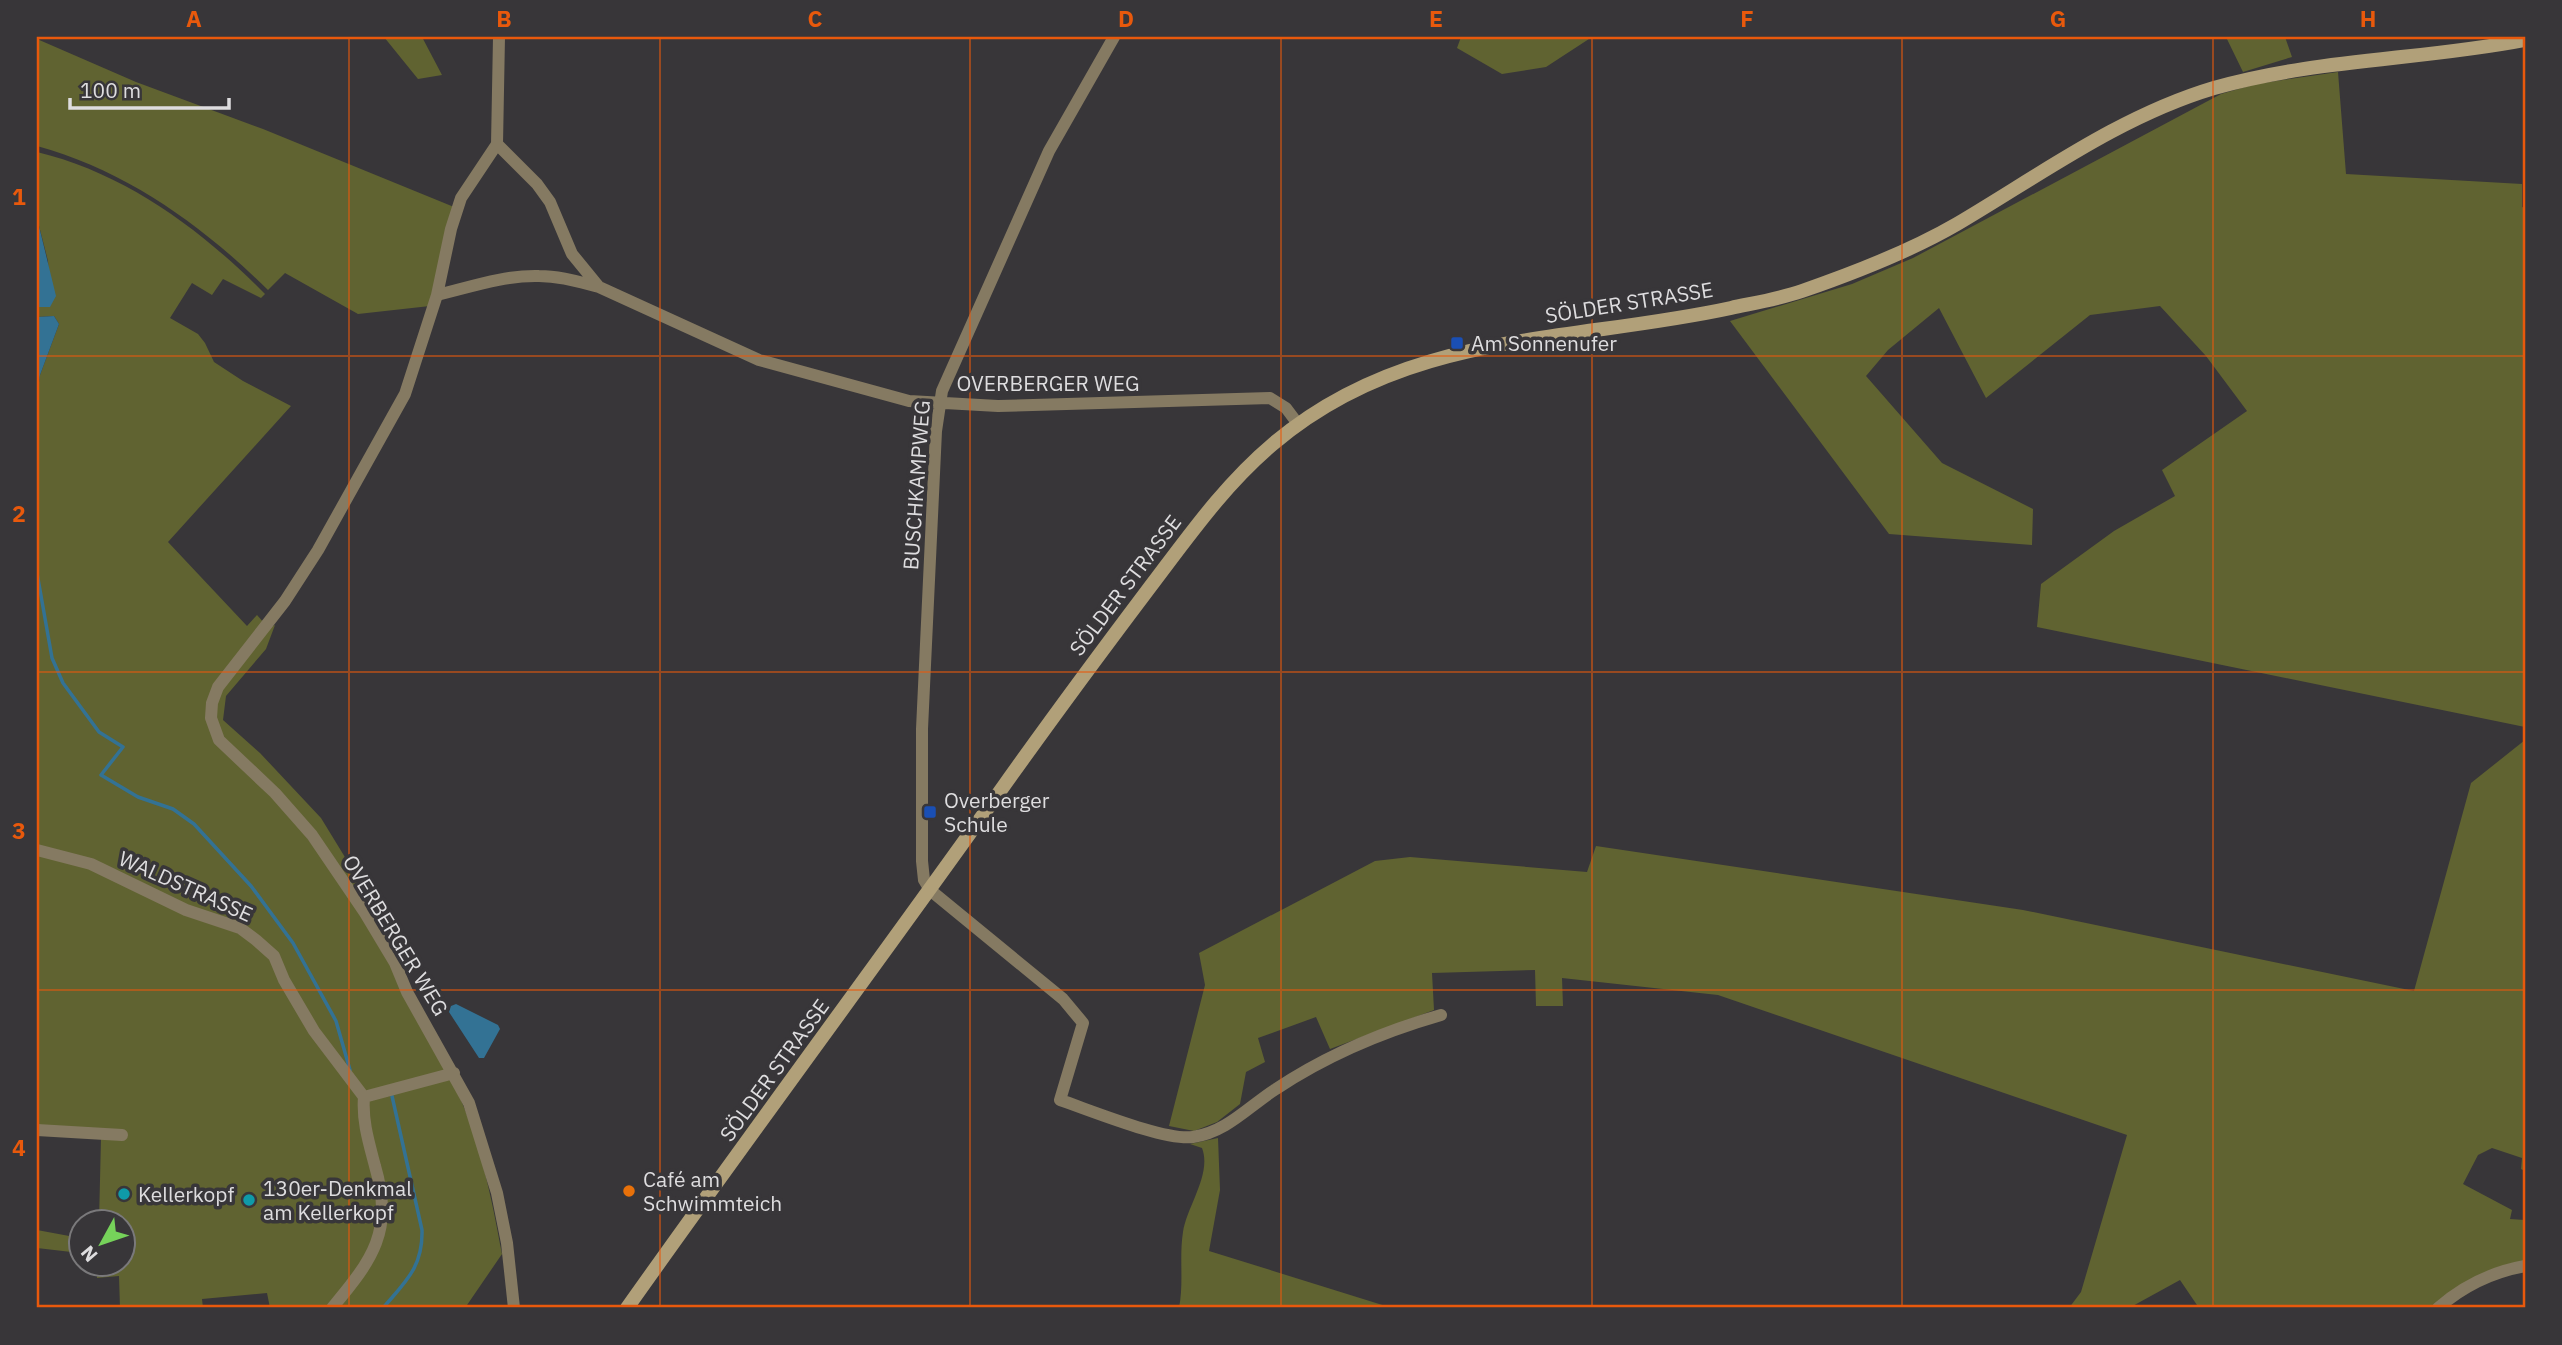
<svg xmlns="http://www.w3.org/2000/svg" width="2562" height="1345" viewBox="0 0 2562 1345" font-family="'IBM Plex Sans',sans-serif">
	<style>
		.green { fill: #606331 }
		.water { fill: #337294 }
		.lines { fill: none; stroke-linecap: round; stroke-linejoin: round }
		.stream { stroke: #337294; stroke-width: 3.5 }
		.street { stroke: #857a62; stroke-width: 12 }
		.secondary { stroke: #b1a079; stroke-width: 14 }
		.grid { fill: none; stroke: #e8590c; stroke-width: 2; stroke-opacity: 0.55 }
		.transit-dot { fill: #1a4fb4; stroke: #383639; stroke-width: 2.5 }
		.food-dot { fill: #e8710a; stroke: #383639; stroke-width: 2.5 }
		.culture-dot { fill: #0f9aa8; stroke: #383639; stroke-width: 2.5 }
		.labels { text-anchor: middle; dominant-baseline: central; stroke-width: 7; stroke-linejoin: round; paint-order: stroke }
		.street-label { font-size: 21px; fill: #dedddf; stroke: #383639 }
		.poi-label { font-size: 21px; fill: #dedddf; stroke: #383639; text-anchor: start }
		.neatline { fill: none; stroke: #e8590c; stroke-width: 2.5 }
		.grid-label { font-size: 23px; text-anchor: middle; font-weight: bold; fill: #e8590c }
	</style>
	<rect width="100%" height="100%" fill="#383639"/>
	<path class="green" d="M384 37H422L442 75 418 79Z
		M1461 37H1592L1546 67 1502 74 1457 48Z
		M2226 37H2285L2292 57 2243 72Z
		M37 39 136 82 263 129 454 207 430 306 358 314 285 273 268 290C202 225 127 171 37 146Z
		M2338 72 2346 174 2522 184V207L2525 208V727L2037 627 2041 584 2114 531 2175 496 2162 470 2247 411 2206 356 2160 306 2090 315 1986 398 1939 308 1888 350 1866 376 1942 463 2033 509 2032 545 1889 534 1730 321 1852 284 1913 258 2221 94 2256 84Z
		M37 152C125 173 202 230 265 294L261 298 223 279 212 295 192 283 170 318 198 334 205 343 214 362 243 381 291 406 168 542 247 626 257 615 265 624 216 686 208 719 275 795 364 914 450 1071 364 1095 256 939 37 848V396L40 375 59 324 54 316 37 317V307H50L48 261 37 218Z
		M275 625 266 649 226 696 223 720 260 753 321 818 362 885 355 890 222 739 213 718 220 688 268 628Z
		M2525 740V1171L2521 1169 2522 1158 2492 1148 2478 1155 2463 1184 2512 1210 2510 1219 2525 1220V1262L2445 1296 2430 1308H2199L2180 1280 2129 1308H2069L2081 1292 2127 1135 1718 995 1562 978 1563 1006H1536L1535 970 1432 973 1434 1010 1330 1049 1316 1017 1258 1038 1265 1062 1246 1072 1240 1104 1217 1122 1194 1131 1169 1126 1205 985 1199 953 1375 861 1410 857 1587 872 1596 846 2023 910 2414 991 2471 783Z
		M37 852 90 865 239 930 273 957 362 1097 380 1189 373 1249 328 1308H270L267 1293 202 1299 203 1308H120L119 1276 97 1278V1265L122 1264V1222H99L101 1138 37 1127Z
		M451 1079C479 1133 491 1195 502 1254L465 1308H335L386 1218 366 1099Z
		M1218 1138 1220 1190 1209 1251 1392 1308H1179C1184 1283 1179 1257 1183 1232 1187 1206 1212 1174 1202 1148L1190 1144Z
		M37 1230 80 1238V1253L37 1248Z"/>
	<path class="water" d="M37 218 56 296 50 307H37Z
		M54 316 59 324 40 375 37 396V317Z
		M456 1004 498 1025 500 1029 484 1058H479L449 1012 451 1006Z"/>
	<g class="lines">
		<path class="stream" d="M37 573 52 658 63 683 99 732 123 747 101 775 138 797 173 809 194 824 251 886 293 943 336 1021 350 1070
			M383 1308C406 1281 423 1267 422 1230L392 1096"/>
		<path class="street" d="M499 37 497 144 461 198 451 229 437 295 405 394 318 550 285 601 218 687 212 703 211 718 219 740 275 793 312 835 365 913 395 963 407 992 469 1103 497 1193 507 1243 514 1308
			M1114 37 1049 151 942 391 936 431 922 729V861L924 880 930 890 1063 999 1083 1023 1060 1100C1090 1110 1165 1141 1193 1137 1227 1132 1249 1106 1276 1089 1327 1055 1382 1032 1441 1015
			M497 144 537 184 550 202 572 254 599 287 759 360 909 401 998 406 1270 398 1286 408 1298 424
			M437 295C470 287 505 275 539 276 560 276 579 282 599 287
			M37 850 91 864 186 910 240 928 256 940 274 956 284 980 314 1031 364 1097
			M37 1130 122 1135
			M332 1308C373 1259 394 1231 375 1166 369 1143 362 1121 364 1097L454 1073
			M2438 1308C2463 1286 2492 1272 2525 1266"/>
		<path class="secondary" d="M627 1308C751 1133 879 961 1003 787 1050 721 1098 656 1147 591 1186 540 1223 486 1273 444 1407 330 1570 343 1731 308 1754 303 1779 299 1802 291 1854 273 1909 252 1957 224 2040 175 2120 116 2214 88 2315 59 2422 60 2525 40"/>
	</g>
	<path class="grid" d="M349 37V1308M660 37V1308M970 37V1308M1281 37V1308M1592 37V1308M1902 37V1308M2213 37V1308M37 356H2525M37 672H2525M37 990H2525"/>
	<g class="transit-dot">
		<rect x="1450" y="336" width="14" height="14" rx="3.5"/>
		<rect x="923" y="805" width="14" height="14" rx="3.5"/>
	</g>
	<circle class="food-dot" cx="629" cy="1191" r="7"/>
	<g class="culture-dot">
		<circle cx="124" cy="1194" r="7"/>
		<circle cx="249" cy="1200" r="7"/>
	</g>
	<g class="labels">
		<g class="street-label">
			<text transform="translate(1629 302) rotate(-9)">SÖLDER STRASSE</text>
			<text x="1048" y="383">OVERBERGER WEG</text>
			<text transform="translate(916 485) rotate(-86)">BUSCHKAMPWEG</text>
			<text transform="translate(1125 585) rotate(-53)">SÖLDER STRASSE</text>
			<text transform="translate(186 886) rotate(24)">WALDSTRASSE</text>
			<text transform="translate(396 935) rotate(59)">OVERBERGER WEG</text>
			<text transform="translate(774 1070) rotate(-54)">SÖLDER STRASSE</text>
		</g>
		<g class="poi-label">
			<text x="1471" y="343">Am Sonnenufer</text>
			<text x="944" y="800">Overberger<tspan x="944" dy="24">Schule</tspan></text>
			<text x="643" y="1179">Café am<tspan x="643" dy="24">Schwimmteich</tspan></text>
			<text x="263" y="1188">130er-Denkmal<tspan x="263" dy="24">am Kellerkopf</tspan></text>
			<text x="138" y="1194">Kellerkopf</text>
		</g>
	</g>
	<rect width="2562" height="1345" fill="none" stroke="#383639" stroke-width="77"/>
	<g transform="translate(102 1243) rotate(230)"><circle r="33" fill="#383639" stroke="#7a797b" stroke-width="2"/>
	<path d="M0-5L12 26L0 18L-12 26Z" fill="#76d25a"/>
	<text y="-10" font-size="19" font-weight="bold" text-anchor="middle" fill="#dedddf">N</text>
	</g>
	<path d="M70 98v10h159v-10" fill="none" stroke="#dedddf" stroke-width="3.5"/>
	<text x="80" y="98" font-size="21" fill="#dedddf" stroke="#383639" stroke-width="5" paint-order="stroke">100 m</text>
	<rect x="38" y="38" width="2486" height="1268" class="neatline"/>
	<g class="grid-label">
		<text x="194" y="27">A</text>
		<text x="504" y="27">B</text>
		<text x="815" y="27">C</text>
		<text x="1126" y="27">D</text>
		<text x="1436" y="27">E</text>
		<text x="1747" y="27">F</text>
		<text x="2058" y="27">G</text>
		<text x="2368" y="27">H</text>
		<text x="19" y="205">1</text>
		<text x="19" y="522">2</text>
		<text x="19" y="839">3</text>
		<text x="19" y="1156">4</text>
	</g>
</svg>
